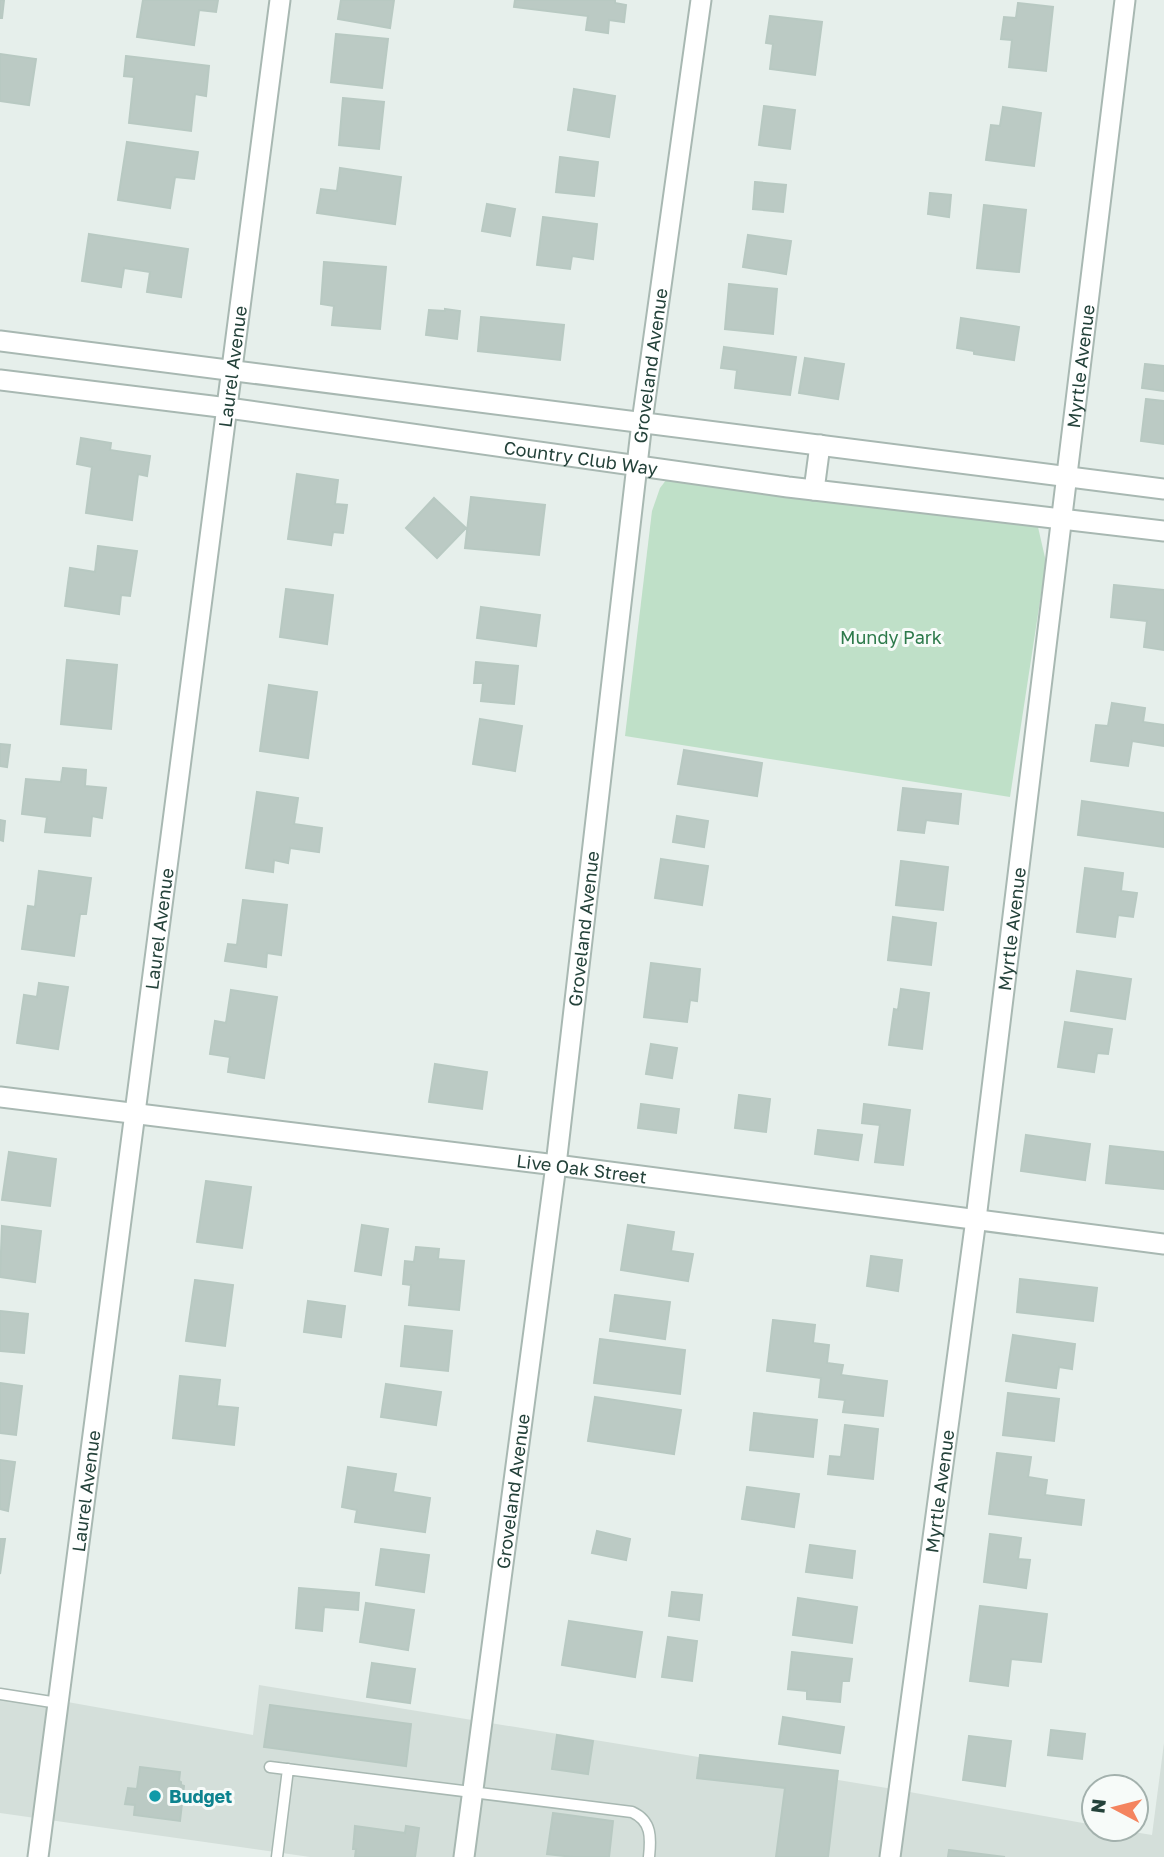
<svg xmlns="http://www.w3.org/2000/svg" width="1164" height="1857" viewBox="0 0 1164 1857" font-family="'Golos Text',sans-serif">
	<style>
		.built { fill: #d4dfda }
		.green { fill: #bfe0c8 }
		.building { fill: #bbcac4; stroke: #b8c9c2; stroke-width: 2 }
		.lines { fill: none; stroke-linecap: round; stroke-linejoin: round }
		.lane-casing { stroke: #a8b8b2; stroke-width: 13 }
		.street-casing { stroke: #a8b8b2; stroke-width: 23 }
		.lane { stroke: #fff; stroke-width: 10 }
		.street { stroke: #fff; stroke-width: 19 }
		.culture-dot { fill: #0f9aa8; stroke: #f7fbf9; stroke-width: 2.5 }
		.labels { text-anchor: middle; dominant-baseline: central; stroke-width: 6; stroke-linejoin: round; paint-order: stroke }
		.street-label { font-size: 18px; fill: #24423a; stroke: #f7fbf9 }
		.park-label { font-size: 18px; fill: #2d7a4b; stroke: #f7fbf9 }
		.culture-label { font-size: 18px; font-weight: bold; fill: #0d838f; stroke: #f7fbf9; text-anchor: start }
	</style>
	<rect width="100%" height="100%" fill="#e6efeb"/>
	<path class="built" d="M259 1685 893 1789 1094 1825V1829H1116L1152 1835 1164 1743V1857H310L0 1813V1690L253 1735Z"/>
	<path class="green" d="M673 471 1035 514 1046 562 1010 797 625 736 652 511 660 488Z"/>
	<path class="building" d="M0 0H4L2 18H0Z
		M143 0H218L216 12 199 10 194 45 137 37Z
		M341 0H394L390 28 338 19Z
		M515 0H615V3L626 5 624 22 609 20 608 33 586 30 588 16 514 7Z
		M1018 3 1053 7 1046 71 1009 67 1012 40 1001 39 1004 17 1016 18Z
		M770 16 822 22 815 75 770 69 773 44 766 43Z
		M336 34 388 39 382 88 331 82Z
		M0 54 36 59 29 105 0 101Z
		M126 56 209 66 206 96 195 94 191 131 129 123 134 77 124 76Z
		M574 89 615 96 609 137 568 130Z
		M343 98 384 102 379 149 339 145Z
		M764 106 795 110 790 149 759 145Z
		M1003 107 1041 113 1034 166 986 160 991 125 1000 126Z
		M127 142 198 152 194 179 175 177 170 208 118 200Z
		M560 157 598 162 594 196 556 192Z
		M340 168 401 177 395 224 317 213 321 189 337 191Z
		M755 182 786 185 783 212 753 209Z
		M930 193 951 195 949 217 928 214Z
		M487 204 515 209 510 236 482 231Z
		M984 205 1026 210 1019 272 977 268Z
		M543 217 597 224 593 259 572 256 570 269 537 265Z
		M89 234 188 249 181 297 147 292 150 272 124 268 121 287 82 281Z
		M748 235 791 241 786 274 743 267Z
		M324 262 386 267 380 329 332 325 334 306 321 304Z
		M729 284 777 289 773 334 725 329Z
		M445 309 460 311 457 339 426 335 429 310 445 311Z
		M481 317 564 325 560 360 478 351Z
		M961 318 1019 327 1014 360 974 354V351L957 348Z
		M724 347 796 357 790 395 735 388 737 370 721 368Z
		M805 358 844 364 838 399 799 393Z
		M1145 364 1164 366V391L1142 388Z
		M1146 399 1164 401V444L1141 441Z
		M81 438 111 443 110 450 150 456 147 476 138 474 132 520 86 513 92 467 77 464Z
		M297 474 338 480 335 504 347 505 343 533 333 532 331 545 288 539Z
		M471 497 545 505 539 555 465 548Z
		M434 498 466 528 437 558 406 528Z
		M98 546 137 551 130 596 121 595 119 614 65 606 70 568 95 572Z
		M1114 585 1164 590V650L1144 647 1147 621 1111 617Z
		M286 589 333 595 327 644 280 637Z
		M481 607 540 615 536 646 477 638Z
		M67 660 117 665 111 729 61 724Z
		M476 662 518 666 514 704 481 701 483 683H474Z
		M269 685 317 692 308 758 260 751Z
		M1112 703 1145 708 1143 722 1164 725V746L1132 741 1128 766 1091 761 1096 725 1108 726Z
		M480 719 522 726 515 771 473 764Z
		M0 744 10 745 7 767 0 766Z
		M684 750 762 763 757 796 678 784Z
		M63 768 86 770 85 786 106 788 102 818 92 816 90 836 45 832 47 817 22 814 26 779 61 782Z
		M903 788 961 794 958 824 926 820 924 833 898 830Z
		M257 792 298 798 294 824 322 828 319 852 290 848 288 863 274 860 273 872 246 868Z
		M1082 801 1164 813V847L1078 835Z
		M677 816 708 821 704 847 673 842Z
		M0 820 5 821 3 841 0 840Z
		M661 859 708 866 702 905 655 898Z
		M901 861 948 867 943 910 896 905Z
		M1085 868 1123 873 1121 891 1137 893 1133 917 1118 915 1115 937 1077 932Z
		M39 871 91 878 86 914H80L74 956 22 949 28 906 35 907Z
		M243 900 287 905 281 955 267 953 266 967 225 961 228 944 237 945Z
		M893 917 936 923 931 965 888 960Z
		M651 963 700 969 697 1001 690 1000 687 1022 644 1017Z
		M1077 971 1131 979 1125 1019 1071 1011Z
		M39 983 68 987 58 1049 17 1043 24 995 37 997Z
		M901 989 929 993 922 1049 889 1045 894 1009 898 1010Z
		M231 990 277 997 264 1078 228 1072 230 1057 210 1054 215 1021 226 1023Z
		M1065 1022 1112 1029 1108 1054 1097 1053 1094 1072 1058 1067Z
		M651 1044 677 1048 672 1078 646 1074Z
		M435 1064 487 1072 482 1109 429 1102Z
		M739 1095 770 1099 766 1132 735 1128Z
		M641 1104 679 1109 676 1133 638 1128Z
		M864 1104 910 1110 903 1165 875 1162 880 1125 862 1123Z
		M818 1130 862 1135 858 1160 815 1154Z
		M1026 1135 1090 1144 1085 1180 1021 1171Z
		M1110 1146 1164 1152V1189L1106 1183Z
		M9 1152 56 1159 50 1206 2 1200Z
		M206 1181 251 1187 242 1248 197 1242Z
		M362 1225 388 1229 381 1275 355 1271Z
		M628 1225 674 1232 671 1251 693 1254 688 1281 621 1270Z
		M2 1226 41 1231 35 1282 0 1277Z
		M416 1247 439 1249 438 1259 464 1261 459 1310 409 1305 411 1285 403 1284 405 1261 414 1262Z
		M871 1256 902 1260 898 1291 867 1286Z
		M1020 1279 1097 1288 1093 1321 1017 1312Z
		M195 1280 233 1285 225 1346 186 1341Z
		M615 1295 670 1302 665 1339 610 1331Z
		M308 1301 345 1306 341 1337 304 1332Z
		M0 1311 28 1314 24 1353 0 1351Z
		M773 1320 815 1325 813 1343 829 1345 827 1363 843 1365 841 1375 887 1381 883 1416 843 1412 845 1400 819 1397 821 1378 767 1371Z
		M405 1326 452 1331 448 1371 401 1366Z
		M1013 1335 1075 1344 1072 1369 1059 1367 1056 1388 1006 1381Z
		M600 1339 685 1350 680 1394 594 1383Z
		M180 1376 220 1380 217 1406 238 1408 234 1445 173 1438Z
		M0 1383 22 1386 16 1435 0 1433Z
		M386 1384 441 1392 436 1425 381 1417Z
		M1008 1393 1059 1399 1054 1441 1003 1435Z
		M595 1397 681 1410 674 1454 588 1441Z
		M754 1413 817 1420 813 1457 750 1450Z
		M845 1425 878 1429 873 1479 828 1474 830 1456 841 1457Z
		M997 1453 1031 1457 1028 1477 1047 1480 1045 1495 1084 1500 1081 1525 989 1514Z
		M0 1460 15 1462 8 1511 0 1509Z
		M348 1467 396 1474 393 1492 430 1498 425 1532 355 1522 357 1510 342 1507Z
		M747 1487 799 1494 794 1527 742 1519Z
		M597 1531 630 1539 626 1560 592 1553Z
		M990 1534 1021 1538 1018 1559 1030 1560 1026 1588 984 1582Z
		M0 1539H5L0 1574Z
		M810 1545 855 1551 852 1578 806 1572Z
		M381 1549 429 1555 424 1592 376 1585Z
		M299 1588 359 1593 358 1610 324 1607 322 1631 296 1628Z
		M672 1592 702 1595 699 1620 669 1616Z
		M798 1598 857 1607 852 1643 793 1635Z
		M366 1603 414 1610 408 1650 360 1642Z
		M980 1606 1047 1614 1041 1662 1011 1659 1008 1686 970 1681Z
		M569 1621 642 1632 635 1677 562 1665Z
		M668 1637 697 1641 692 1681 662 1677Z
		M792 1652 852 1659 849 1681H842L840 1702 807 1699V1691L788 1689Z
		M372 1663 415 1669 410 1703 367 1697Z
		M270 1705 411 1724 406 1766 264 1747Z
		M783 1717 844 1727 840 1753 779 1744Z
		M1051 1730 1085 1734 1082 1759 1048 1755Z
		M557 1735 593 1741 588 1774 552 1769Z
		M969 1736 1011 1741 1005 1786 963 1780Z
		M700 1755 838 1771 828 1857H776L785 1788 697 1778Z
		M140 1767 180 1772 179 1781 181 1782V1785L184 1786 180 1821 134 1815 135 1805 125 1804 128 1788 137 1789Z
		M553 1813 613 1821 609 1857H573L547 1854Z
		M355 1826 405 1833 406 1826 419 1828 415 1857H355L356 1849H353Z
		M949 1850 1005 1857H948Z"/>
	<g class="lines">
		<g class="lane-casing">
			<path id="lane" d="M0 1694 58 1703
				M270 1767 632 1812C652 1821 651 1838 649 1857
				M277 1857 288 1769"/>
		</g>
		<g class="street-casing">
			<g id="street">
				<path d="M0 341 1164 489"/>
				<path id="s1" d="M0 380 228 408 788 487 1164 531"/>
				<path d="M814 490 820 445"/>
				<path id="s2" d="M0 1097 556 1165 1164 1244"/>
				<path id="s3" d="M38 1857 280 0"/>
				<path id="s4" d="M464 1857 556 1165 642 422 701 0"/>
				<path id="s5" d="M890 1857 976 1219 1125 0"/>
			</g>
		</g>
		<use href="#lane" class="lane"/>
		<use href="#street" class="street"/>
	</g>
	<circle class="culture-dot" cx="155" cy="1796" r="7"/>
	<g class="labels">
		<g class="street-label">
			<text stroke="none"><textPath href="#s3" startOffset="1503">Laurel Avenue</textPath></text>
			<text stroke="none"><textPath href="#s4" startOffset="1503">Groveland Avenue</textPath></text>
			<text stroke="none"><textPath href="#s5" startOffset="1503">Myrtle Avenue</textPath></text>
			<text stroke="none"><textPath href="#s1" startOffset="586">Country Club Way</textPath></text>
			<text stroke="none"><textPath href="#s3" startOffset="936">Laurel Avenue</textPath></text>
			<text stroke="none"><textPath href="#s4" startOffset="936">Groveland Avenue</textPath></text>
			<text stroke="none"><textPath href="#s5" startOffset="936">Myrtle Avenue</textPath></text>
			<text stroke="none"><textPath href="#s2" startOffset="586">Live Oak Street</textPath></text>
			<text stroke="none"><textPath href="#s3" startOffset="369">Laurel Avenue</textPath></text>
			<text stroke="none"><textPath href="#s4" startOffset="369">Groveland Avenue</textPath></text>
			<text stroke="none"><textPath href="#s5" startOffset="369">Myrtle Avenue</textPath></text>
		</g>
		<g class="park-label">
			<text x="891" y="637">Mundy Park</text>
		</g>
		<g class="culture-label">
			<text x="169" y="1796">Budget</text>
		</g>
	</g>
	<g transform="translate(1115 1808) rotate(277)"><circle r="33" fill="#f7fbf9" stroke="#a3b1ad" stroke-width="2"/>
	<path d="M0-5L12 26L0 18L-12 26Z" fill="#f4845f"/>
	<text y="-10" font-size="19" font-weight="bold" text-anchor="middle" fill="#24423a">N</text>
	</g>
</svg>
